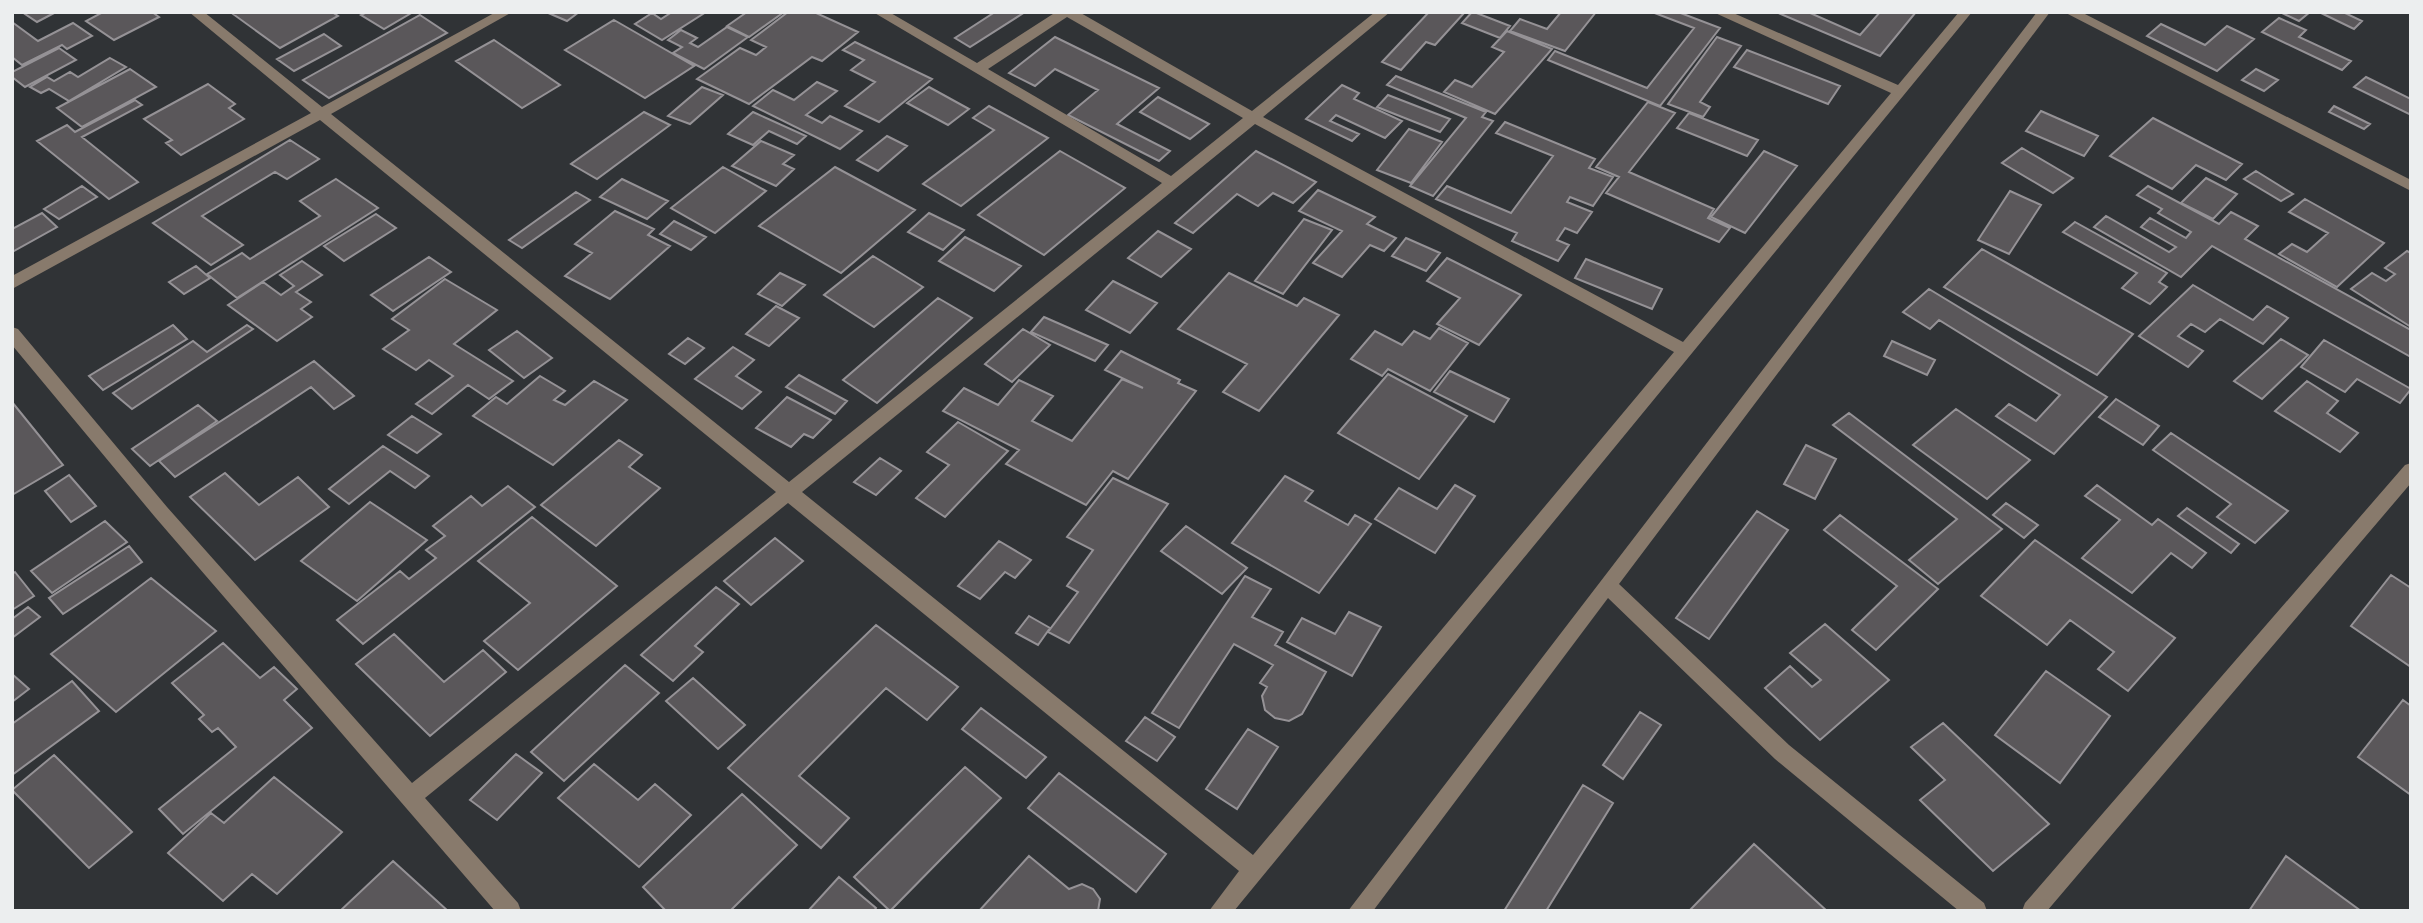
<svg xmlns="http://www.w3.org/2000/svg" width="2423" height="923" viewBox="0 0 2423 923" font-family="Lora,serif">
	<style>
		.building { fill: #5a575a; stroke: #959296; stroke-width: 2 }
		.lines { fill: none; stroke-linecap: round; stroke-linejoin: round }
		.minor { fill: #887a6c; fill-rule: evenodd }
	</style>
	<rect width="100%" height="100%" fill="#303336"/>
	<path class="building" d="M22 12H56L37 22Z
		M103 12H152L159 17 114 40 86 21Z
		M237 12H332L338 16 280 48 233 14Z
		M367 12H413L384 29 361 15Z
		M546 12H579L567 21Z
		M672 12H706L662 40 635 24 652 13 661 19Z
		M747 12H784L749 37 727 26Z
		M788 12H814L858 32 822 61 812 57 749 104 697 79 740 48 756 55 766 47 751 40Z
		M995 12H1025L970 47 955 38Z
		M1429 12H1465L1435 45 1426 42 1401 70 1382 62Z
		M1472 12H1474L1510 26 1500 38 1462 23Z
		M1561 12H1596L1565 51 1510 31 1520 19 1547 29Z
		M1652 12H1678L1720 28 1660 106 1548 60 1555 51 1647 88 1694 28Z
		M1776 12H1808L1860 35 1880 12H1916L1880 56Z
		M2280 12H2310L2299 21Z
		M2319 12H2343L2362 21 2354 29Z
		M420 15 447 33 329 98 303 80Z
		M2279 18 2306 30 2299 37 2351 61 2342 70 2262 32Z
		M614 20 694 66 645 98 565 50Z
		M12 22 38 41 73 23 92 36 67 49 62 45 22 65 12 57Z
		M2161 24 2205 45 2227 26 2254 39 2217 71 2147 36Z
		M727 27 748 37 704 69 673 53 682 47 668 40 681 30 697 38 690 43 698 47Z
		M1507 31 1552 49 1495 114 1444 92 1455 80 1472 87 1504 52 1492 47Z
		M324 34 341 46 294 71 277 59Z
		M1055 37 1159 88 1117 124 1170 151 1159 161 1068 115 1098 90 1055 69 1035 86 1009 73Z
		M1717 37 1741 46 1700 102 1710 107 1703 117 1668 104Z
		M494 40 560 85 522 108 456 61Z
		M855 42 932 79 879 122 845 106 875 82 851 70 864 60 843 50Z
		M59 48 76 60 25 87 12 77V72Z
		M1747 50 1840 86 1828 104 1734 67Z
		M110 58 126 67 69 101 49 89 41 93 30 87 47 77 54 81 70 72 78 77Z
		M130 69 156 87 82 127 57 108Z
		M2256 69 2278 80 2264 91 2242 80Z
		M1396 76 1486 112 1482 117 1493 121 1433 196 1410 186 1466 118 1387 85Z
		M2366 77 2411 99V115L2354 87Z
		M817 82 837 91 806 115 822 123 830 116 862 131 840 149 753 106 773 90 794 100Z
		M208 84 235 104 229 108 244 119 181 155 166 143 172 140 144 119Z
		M1342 85 1359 93 1354 99 1402 121 1385 138 1336 115 1330 121 1359 134 1352 141 1306 119Z
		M702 87 723 95 690 124 668 116Z
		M929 87 969 109 948 125 907 103Z
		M1388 95 1450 119 1440 132 1377 107Z
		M1158 97 1209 124 1190 139 1140 112Z
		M135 100 142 105 82 137 138 182 109 199 37 141 67 125 75 132Z
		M1648 102 1675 113 1629 172 1714 209 1708 218 1730 228 1719 242 1606 193 1619 177 1596 167Z
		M989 106 1048 138 961 206 923 184 994 130 973 118Z
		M2334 106 2370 124 2364 129 2329 112Z
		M2041 111 2098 136 2084 156 2026 131Z
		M644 112 670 125 597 179 571 164Z
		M753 112 806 136 797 144 769 131 753 145 728 134Z
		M1689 113 1758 140 1747 156 1677 128Z
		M2153 118 2242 164 2226 180 2196 165 2172 189 2110 156Z
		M1505 122 1595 159 1589 168 1613 177 1593 206 1570 197 1567 202 1592 212 1577 233 1565 228 1557 240 1569 245 1558 261 1512 241 1517 233 1436 199 1447 186 1511 213 1553 156 1496 133Z
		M1409 129 1442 142 1411 183 1377 170Z
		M887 136 907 146 878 171 857 160Z
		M290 140 319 159 287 179 275 172 202 216 243 245 211 265 153 223Z
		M761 141 794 155 783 164 794 169 776 186 732 166Z
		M2022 148 2073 178 2053 193 2002 163Z
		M1060 151 1125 188 1044 255 978 215Z
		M1256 151 1316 182 1293 203 1273 193 1258 206 1237 194 1193 233 1175 223Z
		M1764 151 1797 166 1745 233 1711 217Z
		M723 167 766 191 715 233 671 208Z
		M835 167 915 210 841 273 759 226Z
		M2256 171 2293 194 2281 201 2244 179Z
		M2206 178 2237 194 2213 219 2181 203Z
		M336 179 378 208 237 298 207 274 242 253 250 259 320 216 300 201Z
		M622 179 668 201 647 219 600 197Z
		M82 186 97 197 59 219 44 209Z
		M2148 186 2219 224 2231 212 2258 226 2245 239 2411 330V357L2212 246 2181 277 2094 227 2106 216 2169 252 2176 247 2141 227 2150 218 2186 238 2191 232 2158 213 2162 209 2137 195Z
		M1318 190 1375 217 1367 224 1396 238 1384 251 1370 245 1342 277 1313 263 1342 231 1299 211Z
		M2010 191 2041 205 2009 254 1978 240Z
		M576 192 590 200 522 248 509 240Z
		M2305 199 2384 243 2337 287 2279 254 2292 244 2307 252 2328 233 2289 212Z
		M615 211 654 229 648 235 670 246 610 299 565 276 592 253 575 244Z
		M42 213 57 227 12 252V229Z
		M929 213 964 230 943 250 908 232Z
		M376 214 396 228 344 261 324 246Z
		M1304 219 1332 230 1283 294 1255 281Z
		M674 221 706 237 691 250 660 234Z
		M2075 222 2167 273 2159 282 2167 287 2150 304 2122 288 2137 273 2063 232Z
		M1158 231 1191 249 1161 277 1128 258Z
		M965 237 1021 266 994 291 939 261Z
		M1406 238 1440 253 1426 271 1392 256Z
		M1982 249 2133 334 2097 375 1944 287Z
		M2407 251 2411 253V327L2351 289 2372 273 2386 281 2395 274 2385 268Z
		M873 256 923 287 874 327 824 295Z
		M429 257 451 272 393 311 371 295Z
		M1447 258 1521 295 1479 345 1437 324 1460 298 1427 281Z
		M1586 259 1662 289 1652 309 1575 278Z
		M302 261 322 275 296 292 311 302 301 309 312 317 277 341 228 305 263 282 281 295 294 286 280 275Z
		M196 266 210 278 184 294 169 282Z
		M780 273 805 285 782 306 758 294Z
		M1229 273 1297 306 1304 298 1339 315 1259 411 1223 392 1247 364 1178 329Z
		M445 279 497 310 454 344 513 381 489 399 468 385 432 414 416 404 453 376 429 360 416 370 383 349 409 330 392 319Z
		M1113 281 1157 303 1130 333 1086 310Z
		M2193 285 2253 320 2267 306 2288 318 2263 344 2220 319 2205 332 2191 324 2178 336 2203 351 2188 367 2139 336Z
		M1929 289 2107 397 2054 454 1996 416 2009 404 2036 421 2060 395 1939 320 1930 329 1903 312Z
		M938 298 972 318 877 403 843 380Z
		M776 306 799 318 769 346 746 334Z
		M1044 317 1108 345 1095 361 1031 332Z
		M173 325 187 339 103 390 89 376Z
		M247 325 253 329 132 409 113 393 193 341 207 352Z
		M1439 328 1468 343 1430 391 1388 369 1382 376 1351 359 1375 331 1402 345 1414 331 1430 339Z
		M1023 329 1050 345 1012 382 985 364Z
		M517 331 552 358 524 378 489 350Z
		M688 338 704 348 685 364 669 354Z
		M2281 339 2308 355 2262 399 2234 381Z
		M2324 340 2411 389 2400 403 2357 379 2345 392 2301 367Z
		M1892 341 1935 360 1927 375 1884 356Z
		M733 347 754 360 736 376 761 392 742 409 695 379Z
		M1121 351 1180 380 1178 383 1196 391 1128 479 1113 471 1086 505 1006 464 1019 450 943 411 964 388 998 405 1019 380 1053 396 1032 421 1072 441 1122 379 1143 388 1105 370Z
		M314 361 354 396 334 409 311 387 175 477 159 461Z
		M1450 371 1509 399 1494 422 1434 392Z
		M1388 374 1467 416 1419 479 1338 433Z
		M799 375 847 401 835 414 786 387Z
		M540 376 565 391 554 400 565 405 594 381 627 400 553 465 473 416 496 397 507 404Z
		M2307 381 2338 401 2327 413 2358 433 2340 452 2275 411Z
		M787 397 831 420 813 438 804 434 791 447 756 428Z
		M2116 399 2159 426 2143 445 2099 417Z
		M12 402 63 465 12 495Z
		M198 405 217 421 150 466 132 449Z
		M1956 409 2030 460 1987 499 1913 445Z
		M1849 413 2002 529 1938 584 1909 560 1957 519 1833 425Z
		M412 416 441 434 417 453 388 435Z
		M958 422 1008 451 945 517 916 498 949 465 927 452Z
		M2171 433 2288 511 2255 543 2217 517 2231 504 2153 450Z
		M619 440 642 455 629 467 660 488 596 546 541 505Z
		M1806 445 1836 459 1815 499 1784 484Z
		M383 446 429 476 415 488 390 471 349 504 329 489Z
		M880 458 901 471 876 495 854 482Z
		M225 473 259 505 298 477 329 507 255 560 190 497Z
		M69 475 96 506 71 522 45 491Z
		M1285 476 1313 491 1305 501 1348 525 1355 515 1371 524 1319 593 1232 543Z
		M1113 478 1168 504 1069 643 1048 632 1078 592 1067 586 1093 550 1067 537Z
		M1455 485 1475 496 1435 553 1375 519 1399 488 1437 509Z
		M2097 485 2152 525 2158 519 2206 553 2192 568 2171 553 2132 593 2082 558 2120 520 2085 496Z
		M508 486 535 507 363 644 337 620 400 571 409 579 436 558 426 550 445 536 433 526 471 496 482 506Z
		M370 502 427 540 357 601 301 561Z
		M2006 503 2038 525 2024 538 1993 515Z
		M2187 508 2239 544 2231 553 2178 516Z
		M1757 511 1788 530 1709 639 1676 618Z
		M1840 515 1938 589 1876 650 1852 630 1897 586 1824 530Z
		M532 517 617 586 518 670 484 641 530 603 478 561Z
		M105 521 127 542 52 593 31 571Z
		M1186 526 1247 568 1222 594 1161 551Z
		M775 538 803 561 751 605 724 581Z
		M2035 540 2175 638 2128 691 2098 669 2114 652 2070 620 2047 645 1981 596Z
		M999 541 1031 560 1015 578 1005 572 980 599 958 586Z
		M129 546 142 562 63 614 49 598Z
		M15 572 34 596 12 610V574Z
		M2391 575 2411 588V667L2351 626Z
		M1245 576 1271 589 1252 617 1283 632 1275 645 1326 672 1302 714 1289 721 1275 718 1265 710 1262 696 1267 687 1260 683 1273 665 1234 644 1179 728 1152 713Z
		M151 578 216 631 116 712 51 654Z
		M716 587 739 604 695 646 703 652 673 681 641 655Z
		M28 607 40 617 12 638V619Z
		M1349 612 1381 627 1352 676 1287 642 1302 618 1335 634Z
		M1029 616 1050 628 1038 645 1016 633Z
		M1825 624 1889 680 1820 740 1765 688 1790 666 1812 687 1821 680 1790 653Z
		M876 625 958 687 927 720 886 688 799 776 849 818 821 848 728 768Z
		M394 634 444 682 483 650 506 672 430 736 356 664Z
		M223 643 260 678 274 667 297 689 284 700 312 728 183 834 159 809 236 747 218 728 212 732 199 719 204 715 172 683Z
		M625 665 659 693 564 781 531 752Z
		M2046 671 2110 716 2060 783 1995 735Z
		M12 674 29 689 12 702Z
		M693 678 745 725 718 749 666 701Z
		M72 681 99 711 12 775V724Z
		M2403 700 2411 706V795L2358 757Z
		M981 708 1046 757 1026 778 962 729Z
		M1640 712 1661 725 1623 779 1603 765Z
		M1145 717 1175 737 1157 761 1126 741Z
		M1943 723 2049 824 1993 871 1920 800 1945 780 1911 747Z
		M1248 729 1278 747 1237 809 1206 789Z
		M516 754 542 773 497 820 470 800Z
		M54 755 132 832 89 868 12 790Z
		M594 764 638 800 655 784 691 815 639 867 558 798Z
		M965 767 1001 798 890 911 854 877Z
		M1059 773 1166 854 1136 892 1028 808Z
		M274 777 342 832 277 894 252 874 223 901 168 853 211 813 224 823Z
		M1583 785 1613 803 1546 911H1504Z
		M742 794 797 845 730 911H666L643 887Z
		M1754 844 1827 911H1689Z
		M1029 856 1069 889 1082 884 1093 889 1100 899 1098 911H979Z
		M2286 856 2361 911H2249Z
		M393 861 448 911H340Z
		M839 877 876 908 874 911H808Z"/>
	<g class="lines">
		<path class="minor" d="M189 12H204L322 107 496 12H512L331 114 789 482 1162 183 873 12H889L977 63 1056 12H1079L1252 111 1375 12H1390L1263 117 1683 342 1891 93 1713 12H1731L1898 85 1959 12H1972L1234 911H1209L1239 871 788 503 425 798 518 903 521 911H495L155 517 12 345V327L18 329 167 507 412 783 776 492 320 120 12 289V276L311 113ZM1067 17 1243 118 1171 176 988 69ZM1255 124 1674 352 1253 855 802 492Z
			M2037 12H2050L1619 584 1789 745 1984 903 1987 911H1959L1775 759 1608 598 1373 911H1348Z
			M2064 12H2081L2411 180V191Z
			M2411 463V483L2047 911H2022L2025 903 2405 465Z"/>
	</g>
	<rect width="2423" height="923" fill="none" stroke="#eceeef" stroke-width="28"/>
</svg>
